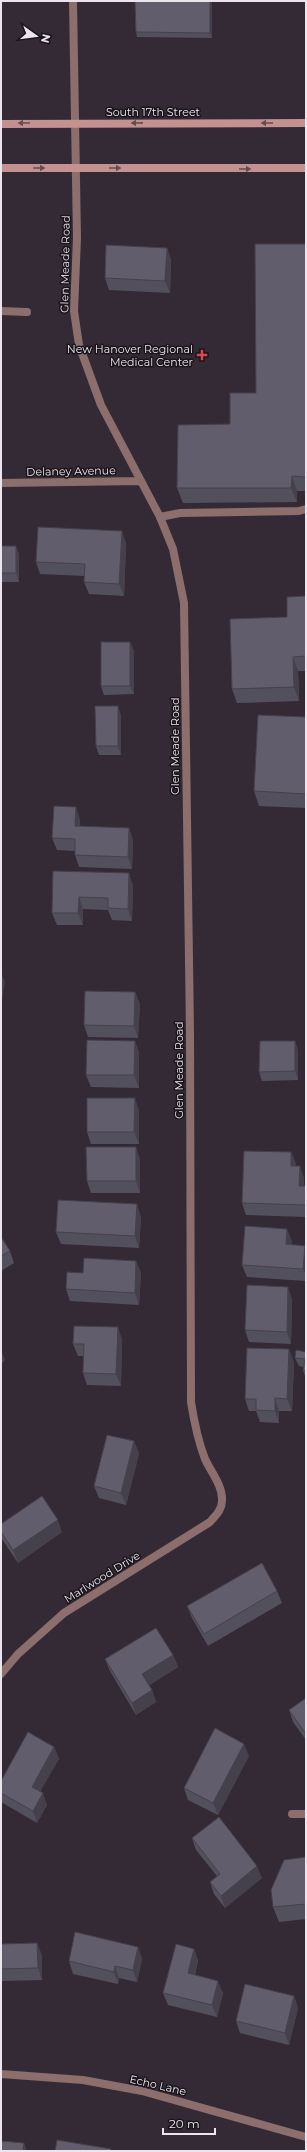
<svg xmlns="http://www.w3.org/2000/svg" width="307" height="2152" viewBox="0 0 307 2152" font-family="Montserrat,sans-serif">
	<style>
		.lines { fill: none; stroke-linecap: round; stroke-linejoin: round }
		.service { stroke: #8c6e6d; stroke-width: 8 }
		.minor { stroke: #8c6e6d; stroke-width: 8 }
		.secondary { stroke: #c29190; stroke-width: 8 }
		.wall { fill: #53505d }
		.shaded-wall { fill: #44414c }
		.building { fill: #615d6c; stroke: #44414c }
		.oneway { fill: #654d4f }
		.health-dot { fill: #e0444e; stroke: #19151a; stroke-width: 1.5 }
		.labels { text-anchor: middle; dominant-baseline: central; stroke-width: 3; stroke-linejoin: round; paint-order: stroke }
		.street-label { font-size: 11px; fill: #ece5ed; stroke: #19151a }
		.poi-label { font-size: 11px; fill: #ece5ed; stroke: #19151a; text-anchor: end }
	</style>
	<rect width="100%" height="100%" fill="#342a36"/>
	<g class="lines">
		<path class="service" d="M1 311 27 312
			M160 517 180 513 299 511 306 509"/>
		<path class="minor" d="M1 483 141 481
			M1 1674 18 1654 64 1613 210 1522C215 1516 222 1510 222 1501 223 1486 211 1472 205 1459 198 1441 194 1421 191 1402L190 1032 184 603 173 549 160 517 101 405 79 345 74 311 77 238 73 1
			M292 1814H306
			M1 2074 83 2080 142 2091 306 2137"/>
		<path class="secondary" d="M1 124 306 123
			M1 168H306"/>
	</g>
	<path class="wall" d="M135 1H212V38L137 37 136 32Z
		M306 244V491H297V502L183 503 177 488 256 393Z
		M167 248 171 260 170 293 109 290 105 278Z
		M126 543 124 596 89 594 84 582 85 576 40 574 36 562Z
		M1 546 19 554V582H1Z
		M306 596V671H298L299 701 237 703 232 689 287 617Z
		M130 642 134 651V694L104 695 101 686Z
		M121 715V755H99L96 746Z
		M306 717V808L259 806 254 791Z
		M80 819V826L129 828 133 840 132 869 79 867 75 855V851L57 850 52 838Z
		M53 871 133 885 132 921 112 920 108 910 83 909V925H57L52 913Z
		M135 992 140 1004 138 1038 88 1037 84 1025Z
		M135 1041 139 1053V1088L91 1087 86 1075Z
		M298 1050V1080L262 1081 259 1072Z
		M139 1110V1144H91L87 1132Z
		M291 1152 296 1164V1166L304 1178V1186L306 1187V1217L246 1215 242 1203Z
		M140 1159V1193H91L87 1181Z
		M141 1217 139 1248 61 1244 56 1232Z
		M1 1237 10 1251 14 1263 1 1271Z
		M292 1241 291 1245 305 1246 306 1249V1281L247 1277 242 1265Z
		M136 1261 141 1273 139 1305 70 1301 66 1289 83 1273Z
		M292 1299 291 1344 249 1342 245 1330Z
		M122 1339 121 1386 87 1385 83 1373V1356H78L73 1344Z
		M306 1352V1378L303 1371 304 1367 299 1366 295 1358Z
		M294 1362 292 1411H279V1423L260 1422 256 1411H249L245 1399Z
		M134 1441 139 1454 126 1505 99 1498 94 1486Z
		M1 1524 62 1532 18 1563 2 1539 1 1537Z
		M277 1591 282 1603 208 1646 192 1618 187 1606Z
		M173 1655 178 1667 149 1685 152 1690 156 1702 136 1715 110 1671 105 1659Z
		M306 1698V1740L293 1722 289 1710Z
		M54 1747 59 1759 40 1791 47 1805 37 1823 1 1802V1781Z
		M249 1756 218 1815 188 1800 184 1788Z
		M192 1838 262 1878 225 1908 214 1894 210 1882 217 1876 196 1850Z
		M306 1857V1919L279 1922 273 1907Z
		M1 1944 42 1955V1980L1 1981Z
		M138 1947 142 1959 137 1982 119 1978 118 1984 73 1974 69 1961Z
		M194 1949 198 1961 195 1975 223 1993 217 2017 168 2005 163 1993Z
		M294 1996 298 2008 289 2045 240 2033 236 2021Z"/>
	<path class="shaded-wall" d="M210 1H212V38L210 33Z
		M167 248 171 260 170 293 165 281Z
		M292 476 297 491V502L291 488Z
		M122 531 126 543 124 596 119 584Z
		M16 546 19 554V582L16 573Z
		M130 642 134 651V694L130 686Z
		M293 657 298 671 299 701 294 687Z
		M118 706 121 715V755L118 746Z
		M76 807 80 819 79 838 75 826Z
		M129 828 133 840 132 869 128 857Z
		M129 873 133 885 132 921 128 909Z
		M79 897 83 909V925L78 913Z
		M1 972 5 982 1 1006Z
		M135 992 140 1004 138 1038 134 1026Z
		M135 1041 139 1053V1088L134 1075Z
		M295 1041 298 1050V1080L295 1071Z
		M135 1098 139 1110V1144L134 1132Z
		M136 1147 140 1159V1193L136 1181Z
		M291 1152 296 1164 295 1178 291 1166Z
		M300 1166 304 1178V1198L299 1186Z
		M137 1204 141 1217 139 1248 135 1236Z
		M287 1229 292 1241 291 1256 286 1244Z
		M305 1246 306 1249V1276L303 1269Z
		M136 1261 141 1273 139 1305 135 1293Z
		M288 1287 292 1299 291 1344 287 1332Z
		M118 1327 122 1339 121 1386 116 1374Z
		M289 1349 294 1362 292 1411 287 1399Z
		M1 1350 5 1360 1 1365Z
		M275 1398 279 1411V1423L275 1411Z
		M134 1441 139 1454 126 1505 121 1493Z
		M58 1520 62 1532 18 1563 13 1550Z
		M173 1655 178 1667 147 1687 142 1674Z
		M152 1690 156 1702 136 1715 132 1703Z
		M244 1744 249 1756 218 1815 213 1803Z
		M54 1747 59 1759 36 1799 32 1787Z
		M43 1793 47 1805 37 1823 33 1811Z
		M257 1866 262 1878 225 1908 221 1896Z
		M37 1943 42 1955V1980L38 1968Z
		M138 1947 142 1959 137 1982 133 1970Z
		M194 1949 198 1961 192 1985 188 1973Z
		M115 1966 119 1978 118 1984 114 1972Z
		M218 1981 223 1993 217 2017 212 2005Z
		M294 1996 298 2008 289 2045 285 2033Z
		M24 2143 27 2151H23Z"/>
	<path class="building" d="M135 1H210V33L136 32Z
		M255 244H306V477L292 476 291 488H177L178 425 230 424V393H256Z
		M106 245 167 248 165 281 105 278Z
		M38 527 122 531 119 584 84 582 85 564 36 562Z
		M1 546H16V573H1Z
		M306 596V656L293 657 294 687 232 689 230 619 287 617V597Z
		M101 642H130V686H101Z
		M95 706H118V746H96Z
		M258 715 306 717V794L254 791Z
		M54 806 76 807 75 826 129 828 128 857 75 855V839L52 838Z
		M53 871 129 873 128 909 108 908V898L79 897 78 913H52Z
		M85 991 135 992 134 1026 84 1025Z
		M87 1040 135 1041 134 1075H86Z
		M260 1041H295V1071L259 1072Z
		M87 1098H135L134 1132H87Z
		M86 1147H136V1181H87Z
		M244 1151 291 1152V1166H300L299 1186H306V1205L242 1203Z
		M58 1200 137 1204 135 1236 56 1232Z
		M245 1226 287 1229 286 1244 305 1246 303 1269 242 1265Z
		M1 1237 10 1251 1 1256Z
		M84 1258 136 1261 135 1293 66 1289 67 1272 83 1273Z
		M247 1285 288 1287 287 1332 245 1330Z
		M74 1326 118 1327 116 1374 83 1373 84 1344H73Z
		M247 1348 289 1349 287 1399 275 1398V1411L256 1410V1399H245Z
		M296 1350 306 1352V1371H303L305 1359 295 1358Z
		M107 1435 134 1441 121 1493 94 1486Z
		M42 1496 58 1520 13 1550 1 1532V1524Z
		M262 1563 277 1591 204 1634 187 1606Z
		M156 1628 173 1655 142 1674 152 1690 132 1703 105 1659Z
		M306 1698V1734L289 1710Z
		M215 1728 244 1744 213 1803 184 1788Z
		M28 1732 54 1747 32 1787 43 1793 33 1811 1 1793V1781Z
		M219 1817 257 1866 221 1896 210 1882 220 1874 192 1838Z
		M306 1857V1904L273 1907 271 1890 284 1860Z
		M75 1932 138 1947 133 1970 115 1966 114 1972 69 1961Z
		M37 1943 38 1968 1 1969V1944Z
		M176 1944 194 1949 188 1973 218 1981 212 2005 163 1993Z
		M245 1984 294 1996 285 2033 236 2021Z
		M57 2140 111 2149 110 2151H55Z
		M1 2141 24 2143 23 2151H1Z"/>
	<defs><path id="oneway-solid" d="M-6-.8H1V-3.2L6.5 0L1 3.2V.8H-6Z"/></defs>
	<g class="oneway">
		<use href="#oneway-solid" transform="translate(24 123) rotate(180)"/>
		<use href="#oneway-solid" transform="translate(137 123) rotate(179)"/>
		<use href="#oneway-solid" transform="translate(267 123) rotate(-180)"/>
		<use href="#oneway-solid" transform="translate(39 168)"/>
		<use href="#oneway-solid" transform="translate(115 168)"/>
		<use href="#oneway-solid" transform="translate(245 169)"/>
	</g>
	<path class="health-dot" d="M200 349h4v4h4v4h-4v4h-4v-4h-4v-4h4z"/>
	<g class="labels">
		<g class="street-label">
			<text x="153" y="112">South 17th Street</text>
			<text transform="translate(65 264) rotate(-89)">Glen Meade Road</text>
			<text transform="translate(71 471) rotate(-1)">Delaney Avenue</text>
			<text transform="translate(175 746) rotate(-90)">Glen Meade Road</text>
			<text transform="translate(179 1070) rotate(-90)">Glen Meade Road</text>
			<text transform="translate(102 1577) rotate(-32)">Marlwood Drive</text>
			<text transform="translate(158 2085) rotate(13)">Echo Lane</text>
		</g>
		<g class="poi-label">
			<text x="193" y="349">New Hanover Regional<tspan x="193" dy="13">Medical Center</tspan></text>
		</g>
	</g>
	<rect width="307" height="2152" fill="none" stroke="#ece5ed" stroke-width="4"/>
	<g transform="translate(36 36) rotate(104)" stroke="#19151a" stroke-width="3" paint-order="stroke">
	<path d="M0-3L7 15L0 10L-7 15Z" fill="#ece5ed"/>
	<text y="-6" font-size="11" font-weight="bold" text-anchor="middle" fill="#ece5ed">N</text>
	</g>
	<path d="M163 2128v6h52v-6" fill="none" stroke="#ece5ed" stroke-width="2"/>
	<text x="169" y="2128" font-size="12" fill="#ece5ed" stroke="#19151a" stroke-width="3" paint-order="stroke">20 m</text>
</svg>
